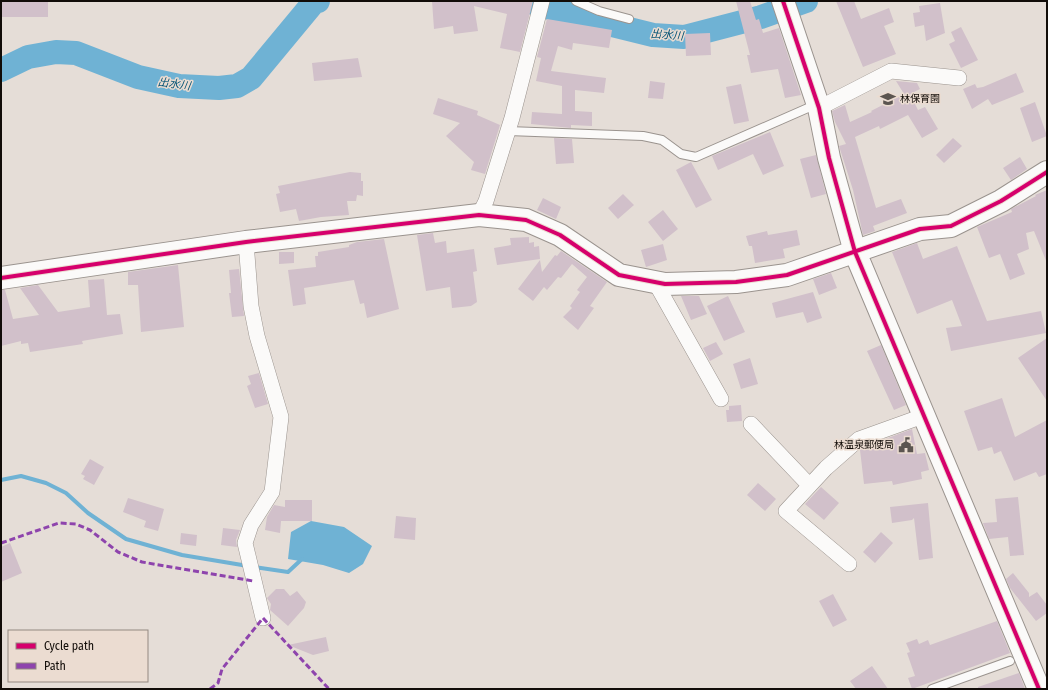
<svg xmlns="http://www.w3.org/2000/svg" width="1048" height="690" viewBox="0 0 1048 690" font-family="'Fira Sans Condensed','Noto Sans JP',sans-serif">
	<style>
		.water { fill: #6fb2d4 }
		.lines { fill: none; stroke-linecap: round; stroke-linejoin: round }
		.stream { stroke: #6fb2d4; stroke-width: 4 }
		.river { stroke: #6fb2d4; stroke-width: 24 }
		.building { fill: #d1c0ca }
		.lane-casing { stroke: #9a938e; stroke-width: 10 }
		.street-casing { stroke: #9a938e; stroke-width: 16 }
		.secondary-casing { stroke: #9a938e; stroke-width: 24 }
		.lane { stroke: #fbfaf9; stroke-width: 8 }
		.street { stroke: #fbfaf9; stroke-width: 15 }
		.secondary { stroke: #fbfaf9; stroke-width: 22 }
		.quiet { stroke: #8e44ad; stroke-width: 3; stroke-dasharray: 6 3; stroke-linecap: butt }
		.cycleway-casing { stroke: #ebdcd1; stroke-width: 6 }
		.cycleway { stroke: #d6006c; stroke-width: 4 }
		.labels { text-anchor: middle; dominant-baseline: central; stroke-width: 3; stroke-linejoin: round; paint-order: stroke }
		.poi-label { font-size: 10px; fill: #110c08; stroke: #ebdcd1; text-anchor: start }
		.water-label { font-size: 11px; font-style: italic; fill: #005174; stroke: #ebdcd1 }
	</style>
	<rect width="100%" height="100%" fill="#e5ddd7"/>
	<path class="water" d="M311 521 344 527 372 546 363 564 349 573 323 565 288 559 291 532Z"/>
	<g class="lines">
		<path class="stream" d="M1 480 21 476 46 483 66 493 88 513 126 539 182 555 248 566
			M254 567 288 572 302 559"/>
		<path class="river" d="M527 1 576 16 653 35 684 37 761 17 806 1
			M1 70 28 57 56 52 76 53 138 77 179 86 219 88 237 86 251 78 314 2 318 1"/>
	</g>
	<path class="building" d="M1 1H48V17H1Z
		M432 1H533L520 52 500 48 507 14 474 6 478 31 454 34 453 26 434 29Z
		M736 1H750L756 20 759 19 763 33 779 28 801 95 785 98 778 69 751 73 747 55H750Z
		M836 1H854L861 19 889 8 894 22 884 26 896 54 863 67Z
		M940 3 945 33 926 41 924 25 915 27 913 13 920 12 919 6Z
		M547 19 612 30 609 48 573 43 572 50 558 46 551 71 606 78 604 93 575 90V111L592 112V126L571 125V128L531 124 532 112 562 114V86L536 81 541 58 537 57Z
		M961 27 978 60 961 68 949 44 955 41 951 32Z
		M710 33 711 55 686 56 685 34Z
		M358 58 362 77 314 81 312 63Z
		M1016 73 1024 92 992 105 988 99 972 109 963 89 975 84 977 88 983 87Z
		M650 81 665 83 663 99 648 98Z
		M896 81 917 83 920 89 910 94 918 110 925 107 938 129 922 138 908 115 880 129 879 126 855 137 876 208 901 199 907 213 873 226 875 231 863 235 853 190 839 146 846 144 835 122 832 111 845 105 850 122 872 112 871 111 904 94Z
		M741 84 749 121 734 124 726 87Z
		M438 98 478 111 477 115 500 125 485 174 471 170 474 162 446 136 460 123 433 114Z
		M1035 102 1047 136 1032 142 1020 108Z
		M770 132 784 166 763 175 753 154 718 170 712 156Z
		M554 138 572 139 574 163 556 164Z
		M953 138 962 146 944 163 936 155Z
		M816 155 826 194 811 198 800 159Z
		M1020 157 1027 169 1011 180 1003 168Z
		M691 162 712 200 696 208 676 170Z
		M350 172 361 173V181H363V196L357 195 356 201H347L349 215 321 217 299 221 296 209 280 212 276 194 280 193 278 186Z
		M1047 190V263L1034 231 1026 233 1029 249 1017 254 1025 274 1010 280 1000 254 989 258 977 227 1012 212 1011 209 1036 196 1035 195Z
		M623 194 634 205 618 219 608 208Z
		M543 198 561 207 556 219 537 210Z
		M663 210 678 229 663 241 648 222Z
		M797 230 800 245 783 249 785 258 755 263 752 246H749L746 236 767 231 768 235Z
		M433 233 435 243 446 241 447 253 474 249 477 271 473 272 477 302 471 306 452 308 450 287 426 291 417 235Z
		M529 237V243L534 242V247L539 246 540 259 497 265 494 248 511 245 510 238Z
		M384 239 399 309 367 318 364 303 360 304 354 280 304 288 306 304 293 306 288 270 316 267 315 256H318V252L349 247V245L357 242Z
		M917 243 923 259 957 246 987 321 1041 311 1046 333 951 351 946 328 962 326 952 300 917 314 892 252Z
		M663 244 667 260 646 267 641 250Z
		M561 251 607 282 590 306 594 308 578 330 563 317 572 308 570 306 580 292 577 290 587 277 572 264 561 278 558 277 547 290 544 287 533 301 518 289 540 260 542 272 555 255 557 256Z
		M279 252H294V263L279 264Z
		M178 265 184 327 141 332 138 285H128V272Z
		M239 269 244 316 232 317 229 293H231L229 270Z
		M831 273 837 288 819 295 813 279Z
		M104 279 107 315 120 314 123 334 82 341 83 344 30 352 28 343 21 344V341L1 346V290H5L13 319 39 315 20 288 38 285 58 312 90 307 88 280Z
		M813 292 822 318 807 323 803 312 776 318 772 303Z
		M681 296H699L707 314 691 320Z
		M728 296 745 332 724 341 707 306Z
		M1047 338V401L1018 358Z
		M716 342 723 354 710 361 703 348Z
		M881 345 906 405 894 410 867 351Z
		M750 358 758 384 741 389 733 364Z
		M259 373 268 404 255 408 247 386 251 384 248 376Z
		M1002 398 1015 437 1047 420V474L1039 477 1036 472 1014 481 1001 451 994 454 992 447 978 451 964 411Z
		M741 405 742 421 727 422 726 410H729V406Z
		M912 429 917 454 925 453 929 470 921 472 922 479 893 485 892 481 864 484 860 450 864 447Z
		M90 459 104 467 94 485 83 479 85 476 81 474Z
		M758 483 776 499 765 511 747 495Z
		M821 487 839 503 824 520 805 504Z
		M1018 497 1024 555 1010 556 1008 537 989 539 983 523 997 522 995 499Z
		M128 498 164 509 158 531 144 527 146 521 123 512Z
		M285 500H312V521H281L280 533 265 530 267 517 274 505 285 507Z
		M928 503 933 558 919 560 914 518 912 520 892 523 890 507Z
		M396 516 416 518 415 540 394 538Z
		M223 528 240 530 236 540 237 547 221 545Z
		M881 532 893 543 875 563 863 552Z
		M181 533 197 535 196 546 180 544Z
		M10 543 22 573 1 582V547Z
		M1013 573 1029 593V597L1037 592 1047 605V613L1036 621 1010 588 1006 579Z
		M276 589H284L290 596 297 591 306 602 304 608 288 626 270 610 271 604 267 598Z
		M833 594 847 620 833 627 819 601Z
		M997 621 1010 653 912 689 908 678 915 676 907 653 910 652 906 643 917 639 919 644 928 640 930 645Z
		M326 637 329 651 313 655 288 645Z
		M872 666 888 689H856L850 681Z
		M1019 673 1025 689H978V687Z"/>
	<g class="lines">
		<g class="lane-casing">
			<path id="lane" d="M576 1 599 11 629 19
				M508 131 643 136 662 140 681 154 696 157 817 104
				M932 689 1010 661"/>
		</g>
		<g class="street-casing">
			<path id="street" d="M819 108 891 71 959 78
				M479 215 486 201 512 118 542 1
				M246 242 251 306 257 336 281 417 272 492 251 525 245 543 263 618
				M655 282 721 399
				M751 424 809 485
				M849 564 786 511 826 468 859 439 923 416"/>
		</g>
		<g class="secondary-casing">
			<path id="secondary" d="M783 1 819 108 829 158 855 252 1039 689
				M1 278 246 242 479 215 526 220 560 235 619 275 665 284 736 282 787 275 920 229 951 226 1001 201 1047 172"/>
		</g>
		<use href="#lane" class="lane"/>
		<use href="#street" class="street"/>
		<use href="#secondary" class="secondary"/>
		<path class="quiet" d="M1 543 59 523 76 524 90 530 118 552 142 562 253 581
			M210 689 218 683 222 669 263 618 329 689"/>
		<g class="cycleway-casing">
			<path id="cycleway" d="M783 1 819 108 829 158 855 252 1039 689
				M1 278 246 242 479 215 526 220 560 235 619 275 665 284 736 282 787 275 920 229 951 226 1001 201 1047 172"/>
		</g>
		<use href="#cycleway" class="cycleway"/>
	</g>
	<defs>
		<g id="school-bare" transform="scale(1.2)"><path d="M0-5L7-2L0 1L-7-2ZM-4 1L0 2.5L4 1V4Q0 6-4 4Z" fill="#5b5550" stroke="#ebdcd1" stroke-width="2.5" paint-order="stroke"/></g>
		<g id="civic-bare" transform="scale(1.2)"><path d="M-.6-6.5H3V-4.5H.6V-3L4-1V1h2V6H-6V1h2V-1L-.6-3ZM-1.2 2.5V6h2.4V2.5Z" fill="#5b5550" stroke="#ebdcd1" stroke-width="2.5" paint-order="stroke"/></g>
	</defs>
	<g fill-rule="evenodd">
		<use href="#school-bare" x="888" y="99"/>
		<use href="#civic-bare" x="906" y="445"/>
	</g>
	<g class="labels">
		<g class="poi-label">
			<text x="900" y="99">林保育園</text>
			<text x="894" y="445" text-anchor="end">林温泉郵便局</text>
		</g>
		<g class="water-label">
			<text transform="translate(667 35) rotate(4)">出水川</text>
			<text transform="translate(174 84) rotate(8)">出水川</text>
		</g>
	</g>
	<rect width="1048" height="690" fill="none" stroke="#110c08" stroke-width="4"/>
	<rect x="8" y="630" width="140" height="52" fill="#ebdcd1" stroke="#948981"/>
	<rect x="16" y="643" width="20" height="6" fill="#d6006c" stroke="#948981"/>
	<text x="44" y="650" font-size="12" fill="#110c08">Cycle path</text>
	<rect x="16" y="663" width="20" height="6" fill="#8e44ad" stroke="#948981"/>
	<text x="44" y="670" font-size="12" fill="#110c08">Path</text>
</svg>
